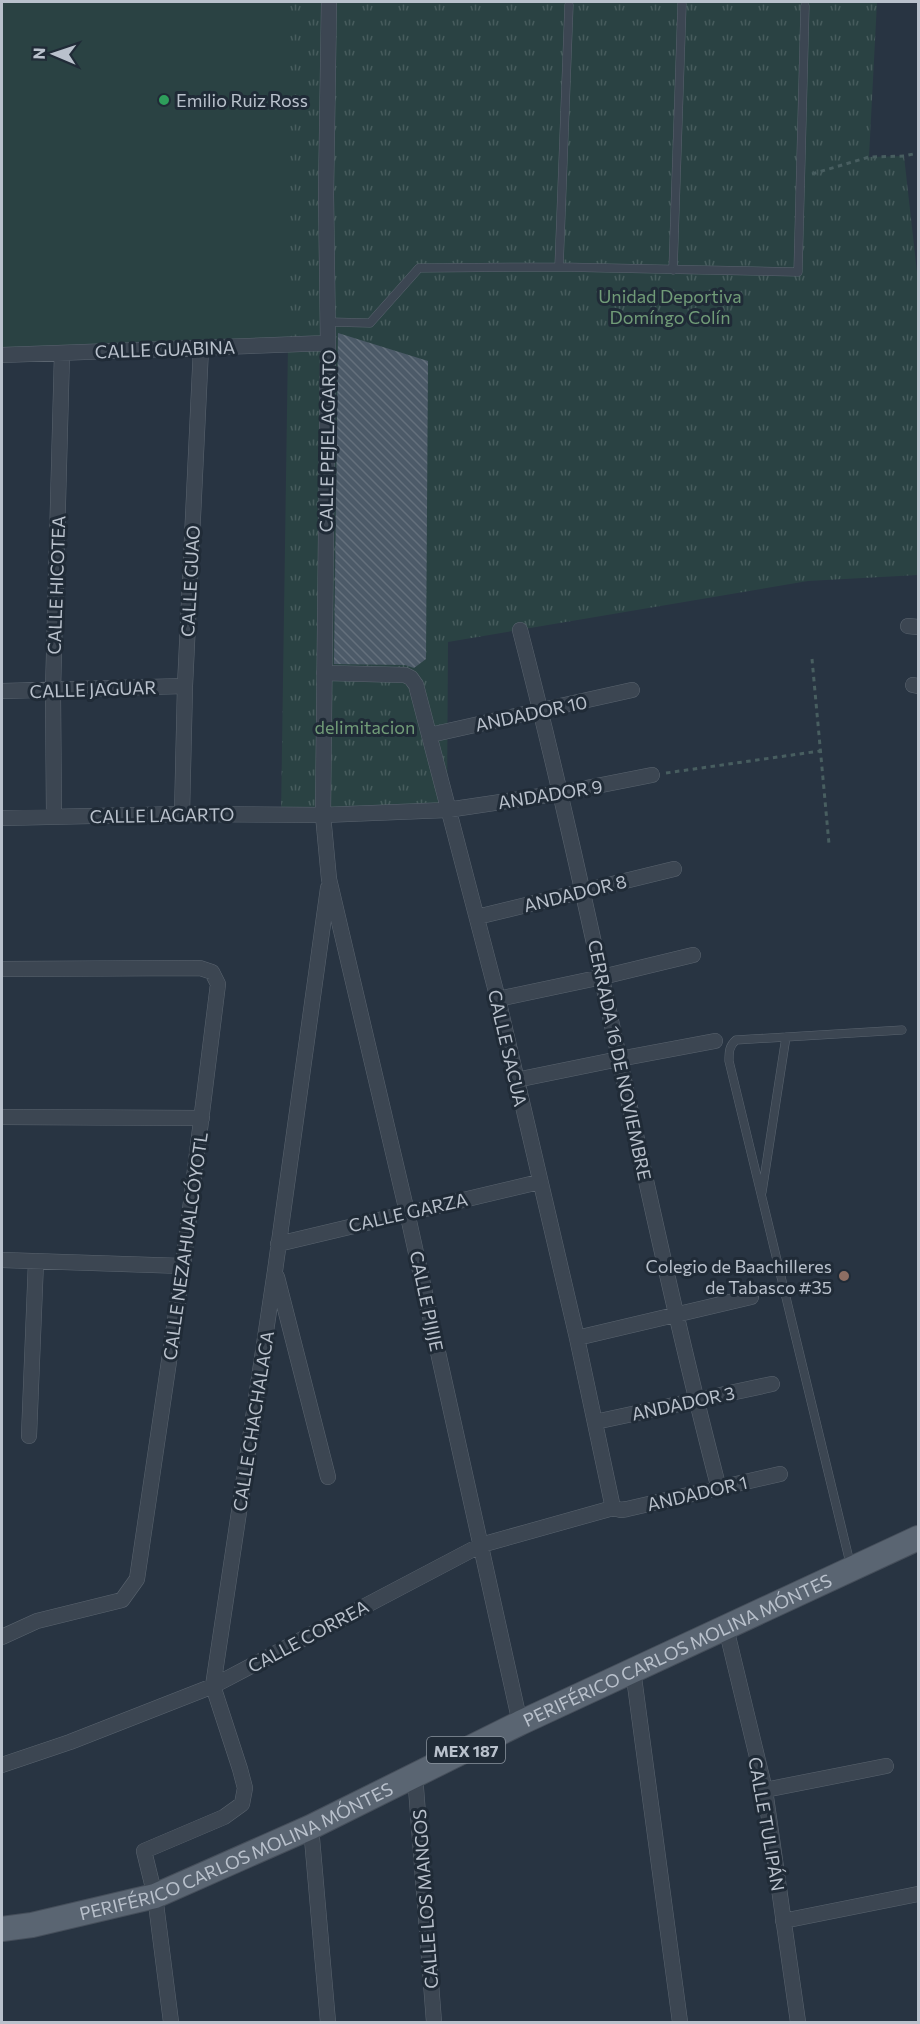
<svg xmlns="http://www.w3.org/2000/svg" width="920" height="2024" viewBox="0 0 920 2024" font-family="Commissioner,sans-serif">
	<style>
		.green { fill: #2a4243 }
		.park { fill: url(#park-tufts) }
		.building { fill: url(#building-back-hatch) }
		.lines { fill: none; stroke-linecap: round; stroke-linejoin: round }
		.service-casing { stroke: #5a646f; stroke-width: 9 }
		.minor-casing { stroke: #5a646f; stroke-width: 16 }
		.primary-casing { stroke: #464f5b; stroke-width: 26 }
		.path { stroke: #485e60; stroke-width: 3; stroke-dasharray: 4.5 4.5; stroke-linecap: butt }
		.service { stroke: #3c4652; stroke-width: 8 }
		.minor { stroke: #3c4652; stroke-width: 15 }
		.primary { stroke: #5a6572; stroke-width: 24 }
		.leisure-dot { fill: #2e9e5b; stroke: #202b37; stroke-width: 2 }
		.education-dot { fill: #8d6e63; stroke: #202b37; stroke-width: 2 }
		.labels { text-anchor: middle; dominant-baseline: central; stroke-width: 6; stroke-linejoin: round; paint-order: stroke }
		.shield { fill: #202b37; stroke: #8b949f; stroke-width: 1.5 }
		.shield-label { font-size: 16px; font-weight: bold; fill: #b9c1cc }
		.poi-label { font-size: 18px; fill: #b9c1cc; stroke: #202b37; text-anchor: start }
		.park-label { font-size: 18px; fill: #719c78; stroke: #202b37 }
		.street-label { font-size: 18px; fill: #b9c1cc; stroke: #202b37 }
	</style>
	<defs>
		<pattern id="park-tufts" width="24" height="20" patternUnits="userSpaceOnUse" patternTransform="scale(1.5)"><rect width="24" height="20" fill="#2a4243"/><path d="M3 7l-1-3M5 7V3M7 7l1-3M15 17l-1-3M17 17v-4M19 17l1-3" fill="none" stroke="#475c5d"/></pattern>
		<pattern id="building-back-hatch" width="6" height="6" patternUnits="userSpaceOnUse" patternTransform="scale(1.5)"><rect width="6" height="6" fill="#4c5a68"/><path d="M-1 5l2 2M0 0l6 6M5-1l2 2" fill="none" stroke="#64707c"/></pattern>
	</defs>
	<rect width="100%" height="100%" fill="#283442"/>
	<path class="green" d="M10 2H329L328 343 2 355V3Z"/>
	<path class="park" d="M285 2H877L869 157 904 156 918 281V575L808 581 448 642 447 810 281 815 288 345Z"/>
	<path class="building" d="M338 333 428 361 426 659 414 668 405 665 334 664Z"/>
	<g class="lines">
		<g class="service-casing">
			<path id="service" d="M559 267 569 5
				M673 270 682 4
				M328 322 370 323 419 268 559 267 798 272 805 6
				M762 1192 786 1037
				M851 1567 729 1061C729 1052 729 1046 736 1040L902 1030"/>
		</g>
		<g class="minor-casing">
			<path id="minor" d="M329 2 326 194 328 343 323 815 329 879 407 1212 520 1723
				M2 355 328 343
				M908 626 918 627
				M520 630C594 915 645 1204 719 1489
				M324 673 405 675 411 678 416 685 498 999 577 1338 613 1508
				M913 685 918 686
				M2 691 185 686
				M430 735 632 690
				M182 814 185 686 201 348
				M54 816 53 691 62 353
				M2 818 182 814 323 815 447 810 561 793 652 775
				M477 917 674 869
				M2 969 200 968 212 972 218 984 183 1266 137 1579 122 1600 37 1621 2 1637
				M498 999 602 977 693 955
				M516 1080 619 1059 715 1041
				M2 1117 202 1118
				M278 1244 539 1182
				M2 1260 183 1266
				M277 1277 328 1477
				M577 1338 751 1297
				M595 1422 772 1384
				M29 1436 36 1261
				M726 1628 765 1790 798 2022
				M633 1670 680 2022
				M2 1765 70 1742 213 1686 481 1545 613 1508 621 1510 627 1509 780 1474
				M415 1775 434 2022
				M765 1790 886 1766
				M311 1827 328 2022
				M783 1921 918 1894
				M171 2022 155 1896 144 1851 224 1817 242 1804 245 1788 240 1769 213 1686 275 1271 328 888"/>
		</g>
		<g class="primary-casing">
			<g id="primary">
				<path id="s1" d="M2 1929 32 1925 155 1896 311 1827 520 1723 918 1538"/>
			</g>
		</g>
		<path class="path" d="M812 174 869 157 904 156 918 153
			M812 659 829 844
			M666 773 820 751"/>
		<use href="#service" class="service"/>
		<use href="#minor" class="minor"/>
		<use href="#primary" class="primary"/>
	</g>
	<circle class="leisure-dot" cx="164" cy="100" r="6"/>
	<circle class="education-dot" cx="844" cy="1276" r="6"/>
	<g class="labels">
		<rect class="shield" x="427" y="1737" width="78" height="26" rx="4.5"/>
		<g class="shield-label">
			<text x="466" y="1750">MEX 187</text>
		</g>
		<g class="poi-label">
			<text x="176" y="100">Emilio Ruiz Ross</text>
			<text x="832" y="1266" text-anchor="end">Colegio de Baachilleres<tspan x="832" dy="21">de Tabasco #35</tspan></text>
		</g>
		<g class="park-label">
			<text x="670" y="296">Unidad Deportiva<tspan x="670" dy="21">Domíngo Colín</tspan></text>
			<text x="365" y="727">delimitacion</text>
		</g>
		<g class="street-label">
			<text transform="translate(165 349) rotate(-2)">CALLE GUABINA</text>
			<text transform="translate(327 441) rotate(-89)">CALLE PEJELAGARTO</text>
			<text transform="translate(190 581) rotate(-87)">CALLE GUAO</text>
			<text transform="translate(56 585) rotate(-88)">CALLE HICOTEA</text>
			<text transform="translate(93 689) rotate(-2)">CALLE JAGUAR</text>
			<text transform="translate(531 713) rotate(-12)">ANDADOR 10</text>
			<text transform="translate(550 794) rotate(-9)">ANDADOR 9</text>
			<text transform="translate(162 815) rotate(-1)">CALLE LAGARTO</text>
			<text transform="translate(575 893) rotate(-14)">ANDADOR 8</text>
			<text transform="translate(508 1048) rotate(77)">CALLE SACUA</text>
			<text transform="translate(620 1060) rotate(78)">CERRADA 16 DE NOVIEMBRE</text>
			<text transform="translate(408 1212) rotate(-13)">CALLE GARZA</text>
			<text transform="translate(185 1246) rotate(-82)">CALLE NEZAHUALCÓYOTL</text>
			<text transform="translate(427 1301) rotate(78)">CALLE PIJIJE</text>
			<text transform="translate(683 1403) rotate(-12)">ANDADOR 3</text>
			<text transform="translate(253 1421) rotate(-81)">CALLE CHACHALACA</text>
			<text transform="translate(697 1493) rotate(-13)">ANDADOR 1</text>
			<text transform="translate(308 1636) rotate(-28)">CALLE CORREA</text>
			<text stroke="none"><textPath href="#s1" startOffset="734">PERIFÉRICO CARLOS MOLINA MÓNTES</textPath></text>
			<text transform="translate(767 1824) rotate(80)">CALLE TULIPÁN</text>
			<text stroke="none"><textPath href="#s1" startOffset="248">PERIFÉRICO CARLOS MOLINA MÓNTES</textPath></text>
			<text transform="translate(425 1899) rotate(-94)">CALLE LOS MANGOS</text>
		</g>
	</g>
	<rect width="920" height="2024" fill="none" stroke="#b9c1cc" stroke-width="6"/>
	<g transform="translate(54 54) rotate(272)" stroke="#202b37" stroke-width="4.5" paint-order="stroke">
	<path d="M0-4.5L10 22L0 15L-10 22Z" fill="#b9c1cc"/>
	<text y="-9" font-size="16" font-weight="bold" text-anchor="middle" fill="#b9c1cc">N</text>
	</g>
</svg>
